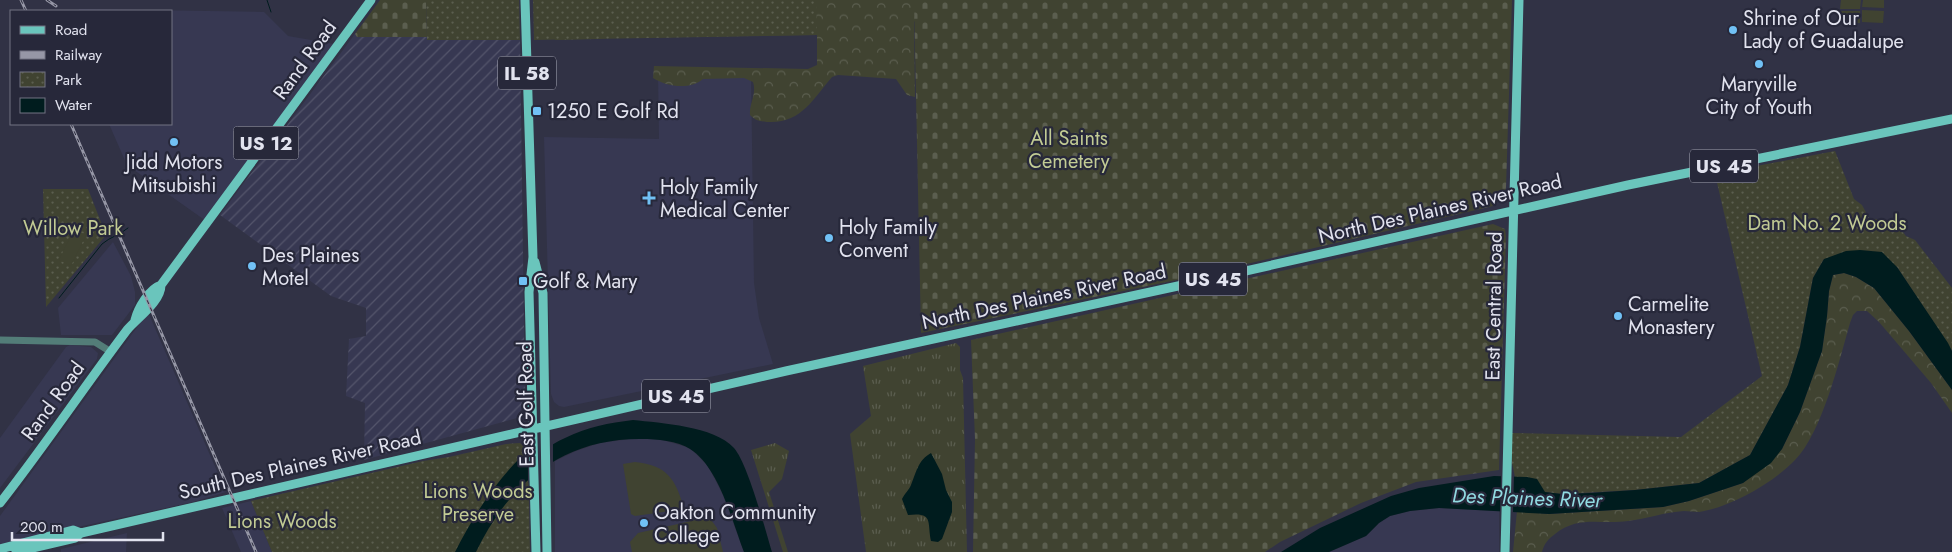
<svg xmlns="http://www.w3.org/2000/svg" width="1952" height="552" viewBox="0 0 1952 552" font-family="Jost,sans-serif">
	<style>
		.built { fill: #373852 }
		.industrial { fill: url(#industrial-furrows) }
		.grass { fill: url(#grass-tufts) }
		.forest { fill: url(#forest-crowns) }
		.cemetery { fill: url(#cemetery-stones) }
		.park { fill: url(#park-dots) }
		.pitch { fill: #404331 }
		.water { fill: #001c1e }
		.pier { fill: #313245 }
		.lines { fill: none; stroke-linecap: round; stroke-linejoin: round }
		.stream { stroke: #001c1e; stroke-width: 1 }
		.minor { stroke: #537d78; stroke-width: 7 }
		.major { stroke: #6ac5bc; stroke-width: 9 }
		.rail-casing { stroke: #9697a6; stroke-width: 3 }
		.rail { stroke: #27283a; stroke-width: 1; stroke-dasharray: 4; stroke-linecap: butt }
		.poi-dot { fill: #71c1f5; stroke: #27283a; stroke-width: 2 }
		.labels { text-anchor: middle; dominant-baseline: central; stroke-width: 4.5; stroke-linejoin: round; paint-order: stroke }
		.shield { fill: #27283a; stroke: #aaabb9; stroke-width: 1 }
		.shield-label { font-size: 19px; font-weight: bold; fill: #e2e3ef }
		.poi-label { font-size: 20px; fill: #e2e3ef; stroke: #27283a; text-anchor: start }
		.street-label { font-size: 20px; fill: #e2e3ef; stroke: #27283a }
		.park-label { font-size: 20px; fill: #c2cb94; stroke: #27283a }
		.water-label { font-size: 21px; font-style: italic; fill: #91dae1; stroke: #27283a }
	</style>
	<defs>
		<pattern id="industrial-furrows" width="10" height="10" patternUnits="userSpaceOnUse" patternTransform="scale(1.25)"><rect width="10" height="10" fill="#373852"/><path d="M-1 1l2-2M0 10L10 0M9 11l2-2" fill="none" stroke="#54556b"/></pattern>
		<pattern id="grass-tufts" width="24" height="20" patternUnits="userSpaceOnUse" patternTransform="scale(1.25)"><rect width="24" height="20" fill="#404331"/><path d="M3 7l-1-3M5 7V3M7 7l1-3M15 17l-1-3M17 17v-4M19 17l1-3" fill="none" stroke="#5b5e4f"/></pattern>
		<pattern id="forest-crowns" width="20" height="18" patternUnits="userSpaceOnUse" patternTransform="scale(1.25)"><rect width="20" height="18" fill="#404331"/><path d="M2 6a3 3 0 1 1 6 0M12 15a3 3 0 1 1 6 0" fill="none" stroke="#5b5e4f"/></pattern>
		<pattern id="cemetery-stones" width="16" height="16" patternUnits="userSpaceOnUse" patternTransform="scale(1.25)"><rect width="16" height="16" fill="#404331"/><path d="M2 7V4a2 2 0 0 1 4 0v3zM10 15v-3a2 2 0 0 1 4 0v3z" fill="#5b5e4f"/></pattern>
		<pattern id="park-dots" width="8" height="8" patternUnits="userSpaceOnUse" patternTransform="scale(1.25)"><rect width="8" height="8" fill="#404331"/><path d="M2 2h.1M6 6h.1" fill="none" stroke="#5b5e4f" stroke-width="1.8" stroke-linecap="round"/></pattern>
	</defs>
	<rect width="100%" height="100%" fill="#313245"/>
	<path class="built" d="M79 9 264 12 288 36 334 44 206 221 127 165 109 124H171V11H78Z
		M658 73 751 74 754 283 759 318 773 364 564 407 559 406 554 402 551 394 544 137 659 139Z
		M113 242 131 276 135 292V305L112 335H61L58 308Z
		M148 312 226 492 193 502 0 544V516Z
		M70 345 91 347 98 353 97 359 0 488V438L66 347Z
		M630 439H659L690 448 708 466 723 495 744 552H555V461L576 451 600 443Z
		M251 501 272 552H241L222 508Z
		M1439 508 1499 511V552H1329L1366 536 1379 523 1390 516 1410 511Z
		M127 533 126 552H61V549Z"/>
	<path class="industrial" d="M355 34 357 37H427V40H520L525 402 517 418 364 460 365 403 346 396 349 339 366 336V308L331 296 220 215Z"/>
	<path class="grass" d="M956 343 960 347V370L963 378 967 552H866L850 434 871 416 863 366Z
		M775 443 789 451 782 479 769 492 788 552H783L751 450Z"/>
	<path class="forest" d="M563 0H935L914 22 915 97 907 95 896 79 838 75 832 77C813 99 801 124 767 122 759 121 756 121 750 115 749 104 757 94 753 82L744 78 703 79C690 90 667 87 653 78L654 66 808 69 817 65V35L627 38 624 36 598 39 555 40Z
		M1844 273 1856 277 1874 288 1909 331 1952 390V413L1931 383 1879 322 1867 311H1857L1853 315 1850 323C1839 361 1822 433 1795 460 1773 483 1731 507 1699 512 1694 512 1689 511 1684 511 1665 512 1646 519 1628 521 1600 525 1579 515 1555 534 1548 539 1544 544 1542 552H1513L1517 511 1549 514 1663 507 1689 501 1743 483 1782 449 1800 412 1822 351 1827 316 1829 291 1833 275Z"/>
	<path class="cemetery" d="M380 0H426L427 37H357L355 34Z
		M914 0H1512L1506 187 1505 194 1493 206 1191 277 921 333Z
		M1493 224 1505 229 1506 236 1499 470 1416 482 1361 503 1280 542 1265 552H973L975 439 971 340Z"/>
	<path class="park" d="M426 0H519L520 40H427Z
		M533 0H816L817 35 534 40Z
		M1835 151 1854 199 1862 205 1869 218 1895 222 1906 236 1915 240 1952 288V351L1897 267 1824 259 1813 278 1800 347 1788 385 1750 455 1699 483 1635 490 1562 494 1545 492 1527 477H1515L1512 463V433L1681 437 1762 376 1715 174Z
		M43 189H88L106 235 46 307Z
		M520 443 527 449 529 457 528 459 530 552H272L251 501 423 461 449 457 506 444Z"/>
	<path class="pitch" d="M1841 0H1861L1860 9H1840Z
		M1863 0H1884V8L1862 7Z
		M1862 10 1884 11 1883 23 1862 22Z
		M1840 11H1860V23H1840Z
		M74 229 86 235 71 266 59 260Z
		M635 462C667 465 676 479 684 509L635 516 631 514 623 464Z
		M709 517 717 528 723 552H632L630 542 638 533Z"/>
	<path class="water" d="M1860 250 1882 252 1897 267 1948 343 1952 351V390L1909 331 1874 288 1856 277 1844 273 1833 275 1829 291 1827 316 1822 351 1800 412 1782 449 1771 463 1743 483 1689 501 1663 507 1549 514 1439 508 1410 511 1390 516 1379 523 1366 536 1329 552H1281L1320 528 1391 496 1419 488 1494 476 1527 477 1537 479 1545 492 1562 494 1590 493 1635 490 1699 483 1750 455 1788 385 1800 347 1813 278 1824 259 1846 251Z
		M633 420C661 423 714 426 734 448 748 464 765 529 772 552H744C732 521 719 467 690 449 678 441 656 439 642 439 563 438 509 483 476 552H455C472 519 492 486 519 459 536 458 549 445 565 438 587 427 609 423 633 420Z
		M931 453 942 474 946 490 952 502V512L942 539 938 542 931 541C927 522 934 512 908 515L902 499C905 493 909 490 911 485 916 473 918 460 931 453Z"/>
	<path class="pier" d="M553 442V465L528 483V458Z
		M1501 475H1514L1513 513 1500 512Z"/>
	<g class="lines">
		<path class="stream" d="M267 0 271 12
			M59 298 102 244C110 237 120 235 128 228"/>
		<path class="minor" d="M0 340 95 342 111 352"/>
		<path class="major" d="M525 0 533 257 529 292 536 552
			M535 262 543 293 547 552
			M135 320C138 308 149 289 161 285
			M0 503C44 447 84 387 127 330 137 318 161 302 161 285L371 0
			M0 549 73 530 81 533
			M16 552 75 538 81 533 786 371 1201 281 1628 185 1952 119
			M1505 552 1519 0"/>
		<g class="rail-casing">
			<path id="rail" d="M21 0 26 11
				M47 0 56 6
				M71 124 256 552"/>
		</g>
		<use href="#rail" class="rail"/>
	</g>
	<g class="poi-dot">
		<circle cx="1733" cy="30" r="5"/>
		<circle cx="1759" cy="64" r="5"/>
		<rect x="532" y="106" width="10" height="10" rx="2.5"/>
		<circle cx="174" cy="142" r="5"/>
		<path d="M646.5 190.5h5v5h5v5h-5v5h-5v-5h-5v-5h5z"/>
		<circle cx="829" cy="238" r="5"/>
		<circle cx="252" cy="266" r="5"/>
		<rect x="518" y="276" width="10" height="10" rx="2.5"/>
		<circle cx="1618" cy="316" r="5"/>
		<circle cx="644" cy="523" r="5"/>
	</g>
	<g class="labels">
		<g class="shield">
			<rect x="498" y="56.5" width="58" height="33" rx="4"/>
			<rect x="233.5" y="126.5" width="65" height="33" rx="4"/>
			<rect x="1690" y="149.5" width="68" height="33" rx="4"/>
			<rect x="1179" y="262.5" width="68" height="33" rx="4"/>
			<rect x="642" y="379.5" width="68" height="33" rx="4"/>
		</g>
		<g class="shield-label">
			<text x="527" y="73">IL 58</text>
			<text x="266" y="143">US 12</text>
			<text x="1724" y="166">US 45</text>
			<text x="1213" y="279">US 45</text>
			<text x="676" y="396">US 45</text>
		</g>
		<g class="poi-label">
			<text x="1743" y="18">Shrine of Our<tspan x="1743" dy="23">Lady of Guadalupe</tspan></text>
			<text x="1759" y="84" text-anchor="middle">Maryville<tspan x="1759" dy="23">City of Youth</tspan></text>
			<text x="547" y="111">1250 E Golf Rd</text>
			<text x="174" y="162" text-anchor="middle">Jidd Motors<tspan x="174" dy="23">Mitsubishi</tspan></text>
			<text x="660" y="187">Holy Family<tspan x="660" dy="23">Medical Center</tspan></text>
			<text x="839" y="227">Holy Family<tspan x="839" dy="23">Convent</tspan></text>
			<text x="262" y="255">Des Plaines<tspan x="262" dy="23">Motel</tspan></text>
			<text x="533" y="281">Golf &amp; Mary</text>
			<text x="1628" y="304">Carmelite<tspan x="1628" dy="23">Monastery</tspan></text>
			<text x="654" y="512">Oakton Community<tspan x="654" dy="23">College</tspan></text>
		</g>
		<g class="street-label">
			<text transform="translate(305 60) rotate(-54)">Rand Road</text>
			<text transform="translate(1440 209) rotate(-13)">North Des Plaines River Road</text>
			<text transform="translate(1044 297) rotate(-12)">North Des Plaines River Road</text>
			<text transform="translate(1494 306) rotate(-89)">East Central Road</text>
			<text transform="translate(53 401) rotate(-54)">Rand Road</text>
			<text transform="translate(526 404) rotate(-91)">East Golf Road</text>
			<text transform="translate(300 465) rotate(-13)">South Des Plaines River Road</text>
		</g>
		<g class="park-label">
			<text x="1069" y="138">All Saints<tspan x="1069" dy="23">Cemetery</tspan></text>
			<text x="1827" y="223">Dam No. 2 Woods</text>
			<text x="73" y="228">Willow Park</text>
			<text x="478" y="491">Lions Woods<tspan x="478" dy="23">Preserve</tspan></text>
			<text x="282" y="521">Lions Woods</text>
		</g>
		<g class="water-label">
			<text transform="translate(1527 498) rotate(2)">Des Plaines River</text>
		</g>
	</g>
	<rect x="10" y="10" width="162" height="115" fill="#27283a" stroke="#727382"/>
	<rect x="20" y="26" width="25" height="8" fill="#6ac5bc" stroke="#727382"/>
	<text x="55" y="35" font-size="15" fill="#e2e3ef">Road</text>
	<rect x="20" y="51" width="25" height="8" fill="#9697a6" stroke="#727382"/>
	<text x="55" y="60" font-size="15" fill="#e2e3ef">Railway</text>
	<rect x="20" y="72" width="25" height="15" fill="url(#park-dots)" stroke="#727382"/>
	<text x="55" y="85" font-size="15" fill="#e2e3ef">Park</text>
	<rect x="20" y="98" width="25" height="15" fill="#001c1e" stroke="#727382"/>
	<text x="55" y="110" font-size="15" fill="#e2e3ef">Water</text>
	<path d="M12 532v8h151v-8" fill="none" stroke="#e2e3ef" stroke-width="2.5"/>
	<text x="20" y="532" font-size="15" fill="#e2e3ef" stroke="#27283a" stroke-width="4" paint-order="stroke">200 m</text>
</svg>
